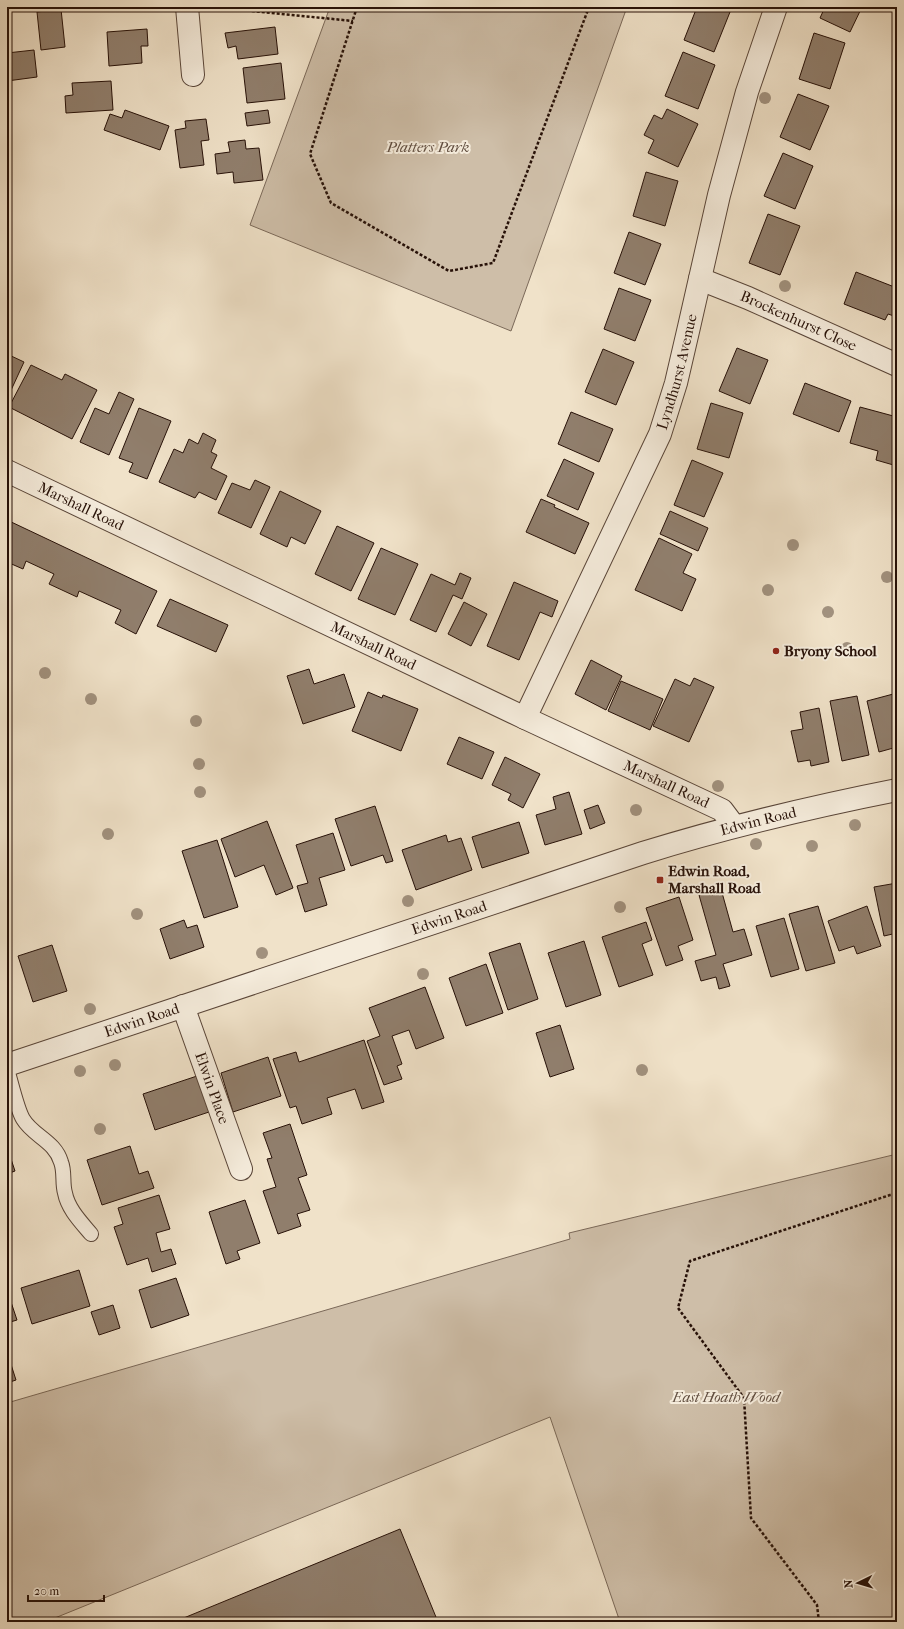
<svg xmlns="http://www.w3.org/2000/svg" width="904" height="1629" viewBox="0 0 904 1629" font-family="'IM FELL French Canon',serif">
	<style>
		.green { fill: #cebea8; stroke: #7a6858 }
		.building { fill: #907e6c; stroke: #271108 }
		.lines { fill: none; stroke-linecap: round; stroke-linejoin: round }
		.lane-casing { stroke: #594538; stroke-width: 16 }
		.street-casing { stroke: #594538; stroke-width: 24 }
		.path { stroke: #271108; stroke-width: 2.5; stroke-dasharray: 3 2; stroke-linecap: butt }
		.lane { stroke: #f5ecdc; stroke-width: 14 }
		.street { stroke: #f5ecdc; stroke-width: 22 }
		.tree { fill: #a1917e }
		.poi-dot { fill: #8f2418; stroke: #f5ecdc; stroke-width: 1.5 }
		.labels { text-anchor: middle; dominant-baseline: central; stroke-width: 4; stroke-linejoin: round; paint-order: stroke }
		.park-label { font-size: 15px; font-style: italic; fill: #614e40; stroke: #f5ecdc }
		.street-label { font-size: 15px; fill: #271108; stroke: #f5ecdc }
		.poi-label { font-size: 15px; font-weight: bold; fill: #271108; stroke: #f5ecdc; text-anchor: start }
	</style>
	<rect width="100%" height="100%" fill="#f0e2c9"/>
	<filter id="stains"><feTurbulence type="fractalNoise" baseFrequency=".005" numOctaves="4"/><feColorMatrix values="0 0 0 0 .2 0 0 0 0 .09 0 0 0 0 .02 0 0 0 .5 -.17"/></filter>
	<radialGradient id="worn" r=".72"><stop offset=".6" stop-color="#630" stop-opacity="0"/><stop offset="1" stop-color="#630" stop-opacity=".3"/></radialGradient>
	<path class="green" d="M330 7H627L511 331 250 225Z
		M897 1154V1622H620L550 1417 45 1622H7V1403L570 1239 569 1233Z"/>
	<path class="building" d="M697 7H732L714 52 684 40Z
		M825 7H862L850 32 820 18Z
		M61 9 65 47 41 50 37 12Z
		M275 27 278 54 238 59 236 46 228 48 225 33Z
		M147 29 148 46H141L142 63 109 66 107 32Z
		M814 33 845 43 830 89 799 79Z
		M34 50 37 77 7 81V53Z
		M683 52 715 65 698 109 665 96Z
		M281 63 285 99 247 103 243 68Z
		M111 81 113 110 66 113 65 96 73 95 72 83Z
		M798 94 829 106 810 150 780 137Z
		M667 109 698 124 678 167 648 153 654 140 644 135 654 115 662 119Z
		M125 110 169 126 160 150 104 130 110 114 122 118Z
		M268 110 270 123 247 126 245 113Z
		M206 119 209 140 201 141 204 165 180 168 175 130 186 128 185 121Z
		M245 140 246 149 259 148 263 180 234 183 233 172 217 174 215 154 230 152 228 142Z
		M783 153 813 166 795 209 764 196Z
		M646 172 678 181 665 226 633 216Z
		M768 214 800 226 780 275 749 263Z
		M629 232 661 244 645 285 614 273Z
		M856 272 897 288V317L888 314 885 320 844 304Z
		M619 288 651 300 635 341 604 329Z
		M737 348 768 360 750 404 719 391Z
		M603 349 634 362 616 405 585 392Z
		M7 354 24 362 7 399Z
		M31 365 62 380 65 374 97 390 72 439 9 407Z
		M805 383 851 401 839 432 793 414Z
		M119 392 134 399 109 455 80 442 95 408 109 414Z
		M711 403 743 413 729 458 697 449Z
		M860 407 897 417V466L876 460 878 451 850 443Z
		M139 408 171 421 147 479 129 472 133 463 119 458Z
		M571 412 613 429 599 462 558 444Z
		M203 433 216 440 211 452 217 455 211 468 227 476 216 500 199 492 195 498 159 482 174 449 183 453 189 439 198 444Z
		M564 459 594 473 578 510 547 496Z
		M692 460 723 473 704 517 674 505Z
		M255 480 270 487 251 528 218 513 232 483 250 490Z
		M280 491 321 511 305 544 291 537 287 547 260 534Z
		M541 499 555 505 554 507 589 523 575 554 526 532Z
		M670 511 708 528 698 551 660 534Z
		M7 520 157 591 136 634 115 623 121 610 79 591 77 597 49 584 54 574 26 561 23 569 7 562Z
		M337 526 374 543 351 591 315 574Z
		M659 538 692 554 683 573 696 579 682 611 635 590Z
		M381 548 418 564 395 615 358 599Z
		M460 573 471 578 462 599 453 595 436 632 410 620 431 574 455 585Z
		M514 582 558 601 552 617 540 612 519 660 487 646Z
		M170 599 228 625 216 652 157 626Z
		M464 602 487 614 471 646 448 634Z
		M591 660 622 676 606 710 575 694Z
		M309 669 314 684 344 674 355 707 303 724 287 676Z
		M694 678 714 687 689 742 653 726 675 679 690 686Z
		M621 681 663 699 650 730 608 711Z
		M368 692 382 698 383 695 418 709 401 751 352 731Z
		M897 693V747L879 752 867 701Z
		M857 696 869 755 842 761 830 701Z
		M819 708 829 762 811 766 810 760 798 762 791 731 803 729 800 712Z
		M459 737 494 752 482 779 447 764Z
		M505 757 540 774 523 808 508 800 511 794 492 785Z
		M569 792 582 834 545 845 536 815 556 809 553 797Z
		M598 805 605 823 590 829 584 810Z
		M375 806 393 861 386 863 383 855 351 866 335 819Z
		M267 821 293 888 276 895 264 865 235 877 221 839Z
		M519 822 529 853 482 868 472 837Z
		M333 833 345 870 319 878 327 905 305 912 297 886 308 883 296 845Z
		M446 835 448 842 461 838 472 870 416 890 402 850Z
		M217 840 238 907 204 918 182 851Z
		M897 883V933L884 936 874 887Z
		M721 889 733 932 744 929 752 955 723 964 730 986 719 989 716 977 701 981 695 961 716 955 699 895Z
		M679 897 693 940 678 946 683 960 666 966 646 908Z
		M818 906 835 963 806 971 789 914Z
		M867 906 881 946 857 954 854 946 839 951 828 921Z
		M784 918 799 969 771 977 756 926Z
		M184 920 187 928 197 925 204 947 170 959 160 929Z
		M646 922 652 940 642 944 653 975 619 987 602 937Z
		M584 941 601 995 566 1007 548 953Z
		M520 943 538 999 508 1010 489 953Z
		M52 945 67 991 33 1002 18 956Z
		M486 964 503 1013 466 1026 449 978Z
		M425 987 444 1038 416 1049 409 1030 392 1036 402 1064 397 1066 402 1079 384 1085 367 1041 380 1036 369 1008Z
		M560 1025 574 1069 550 1077 536 1033Z
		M364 1040 384 1102 362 1109 355 1089 327 1098 332 1114 302 1124 296 1106 290 1108 273 1059 296 1052 299 1062Z
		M268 1057 281 1096 233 1112 221 1073Z
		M197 1076 209 1112 155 1130 143 1094Z
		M290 1124 307 1175 298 1178 310 1210 297 1214 301 1226 278 1234 263 1191 276 1187 267 1159 272 1158 263 1133Z
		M130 1146 139 1174 148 1171 154 1188 102 1205 87 1160Z
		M7 1147 15 1171 7 1174Z
		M159 1195 170 1229 156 1233 161 1252 171 1249 176 1264 152 1272 148 1258 127 1265 114 1227 123 1224 118 1208Z
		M245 1200 260 1243 237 1251 240 1259 226 1264 209 1212Z
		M79 1270 90 1306 32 1324 21 1288Z
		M176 1278 189 1315 151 1328 139 1290Z
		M7 1296H9L17 1320 7 1323Z
		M113 1305 120 1328 99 1335 91 1312Z
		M7 1352 16 1380 7 1383Z
		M400 1529 438 1622H174Z"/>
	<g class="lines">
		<g class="lane-casing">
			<path id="lane" d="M7 1069C11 1082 17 1109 23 1119 33 1136 55 1141 61 1162 65 1172 62 1183 65 1193 68 1209 81 1222 91 1234"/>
		</g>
		<g class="street-casing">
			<g id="street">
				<path d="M187 7 193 75"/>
				<path id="s1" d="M700 279 748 298 897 365"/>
				<path id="s2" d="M7 471 525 718 722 810 734 826"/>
				<path id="s3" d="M525 718 660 434 676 383 689 327 719 195 747 92 776 7"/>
				<path id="s4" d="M183 1006 241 1169"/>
				<path id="s5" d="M7 1065 643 853C727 827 811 807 897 790"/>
			</g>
		</g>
		<path class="path" d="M212 7 353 21
			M357 7 310 154 331 203 449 271 493 263 589 7
			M819 1622 817 1605 751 1518 744 1398 678 1308 690 1261 890 1195 897 1194"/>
		<use href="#lane" class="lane"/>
		<use href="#street" class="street"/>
	</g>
	<g class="tree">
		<circle cx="765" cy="98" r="6"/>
		<circle cx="785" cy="286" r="6"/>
		<circle cx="793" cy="545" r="6"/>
		<circle cx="887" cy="577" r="6"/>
		<circle cx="768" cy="590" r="6"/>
		<circle cx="828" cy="612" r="6"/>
		<circle cx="847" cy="648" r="6"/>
		<circle cx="45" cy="673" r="6"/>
		<circle cx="91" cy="699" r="6"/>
		<circle cx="196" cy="721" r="6"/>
		<circle cx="199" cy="764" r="6"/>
		<circle cx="718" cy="786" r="6"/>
		<circle cx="200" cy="792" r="6"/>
		<circle cx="636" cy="810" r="6"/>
		<circle cx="855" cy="825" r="6"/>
		<circle cx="108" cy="834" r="6"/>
		<circle cx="756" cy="844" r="6"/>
		<circle cx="812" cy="846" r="6"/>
		<circle cx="408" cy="901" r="6"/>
		<circle cx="620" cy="907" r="6"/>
		<circle cx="137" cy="914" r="6"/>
		<circle cx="262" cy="953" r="6"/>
		<circle cx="423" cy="974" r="6"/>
		<circle cx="90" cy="1009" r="6"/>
		<circle cx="115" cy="1065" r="6"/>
		<circle cx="642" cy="1070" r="6"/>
		<circle cx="80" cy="1071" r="6"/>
		<circle cx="100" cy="1129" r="6"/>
	</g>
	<g class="poi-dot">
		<circle cx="776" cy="651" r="4"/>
		<rect x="656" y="876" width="8" height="8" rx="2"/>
	</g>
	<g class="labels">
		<g class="park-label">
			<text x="428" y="147">Platters Park</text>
			<text x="726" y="1397">East Hoath Wood</text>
		</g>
		<g class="street-label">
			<text stroke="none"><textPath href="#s1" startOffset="107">Brockenhurst Close</textPath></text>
			<text stroke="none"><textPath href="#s3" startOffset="379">Lyndhurst Avenue</textPath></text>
			<text stroke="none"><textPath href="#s2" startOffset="82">Marshall Road</textPath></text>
			<text stroke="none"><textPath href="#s2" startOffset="406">Marshall Road</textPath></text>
			<text stroke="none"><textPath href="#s2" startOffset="730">Marshall Road</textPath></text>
			<text stroke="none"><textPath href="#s5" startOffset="790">Edwin Road</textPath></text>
			<text stroke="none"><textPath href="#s5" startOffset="466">Edwin Road</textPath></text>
			<text stroke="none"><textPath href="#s5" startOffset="142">Edwin Road</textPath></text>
			<text stroke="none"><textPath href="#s4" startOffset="87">Elwin Place</textPath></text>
		</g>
		<g class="poi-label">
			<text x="784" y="651">Bryony School</text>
			<text x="668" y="871">Edwin Road,<tspan x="668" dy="17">Marshall Road</tspan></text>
		</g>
	</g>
	<rect width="904" height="1629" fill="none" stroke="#f0e2c9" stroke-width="24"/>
	<rect x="8" y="8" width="888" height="1613" fill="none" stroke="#271108" stroke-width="2"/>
	<rect x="12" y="12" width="880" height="1605" fill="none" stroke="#271108"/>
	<g transform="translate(858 1583) rotate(265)" stroke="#f5ecdc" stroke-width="3" paint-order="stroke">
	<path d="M0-3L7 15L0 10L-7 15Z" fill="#271108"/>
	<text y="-6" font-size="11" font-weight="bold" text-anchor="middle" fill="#271108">N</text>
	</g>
	<path d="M28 1595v6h76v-6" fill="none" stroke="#271108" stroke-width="2"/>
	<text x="34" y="1595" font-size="12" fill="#271108" stroke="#f5ecdc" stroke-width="3" paint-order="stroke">20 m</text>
	<rect width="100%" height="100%" filter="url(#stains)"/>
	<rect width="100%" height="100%" fill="url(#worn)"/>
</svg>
